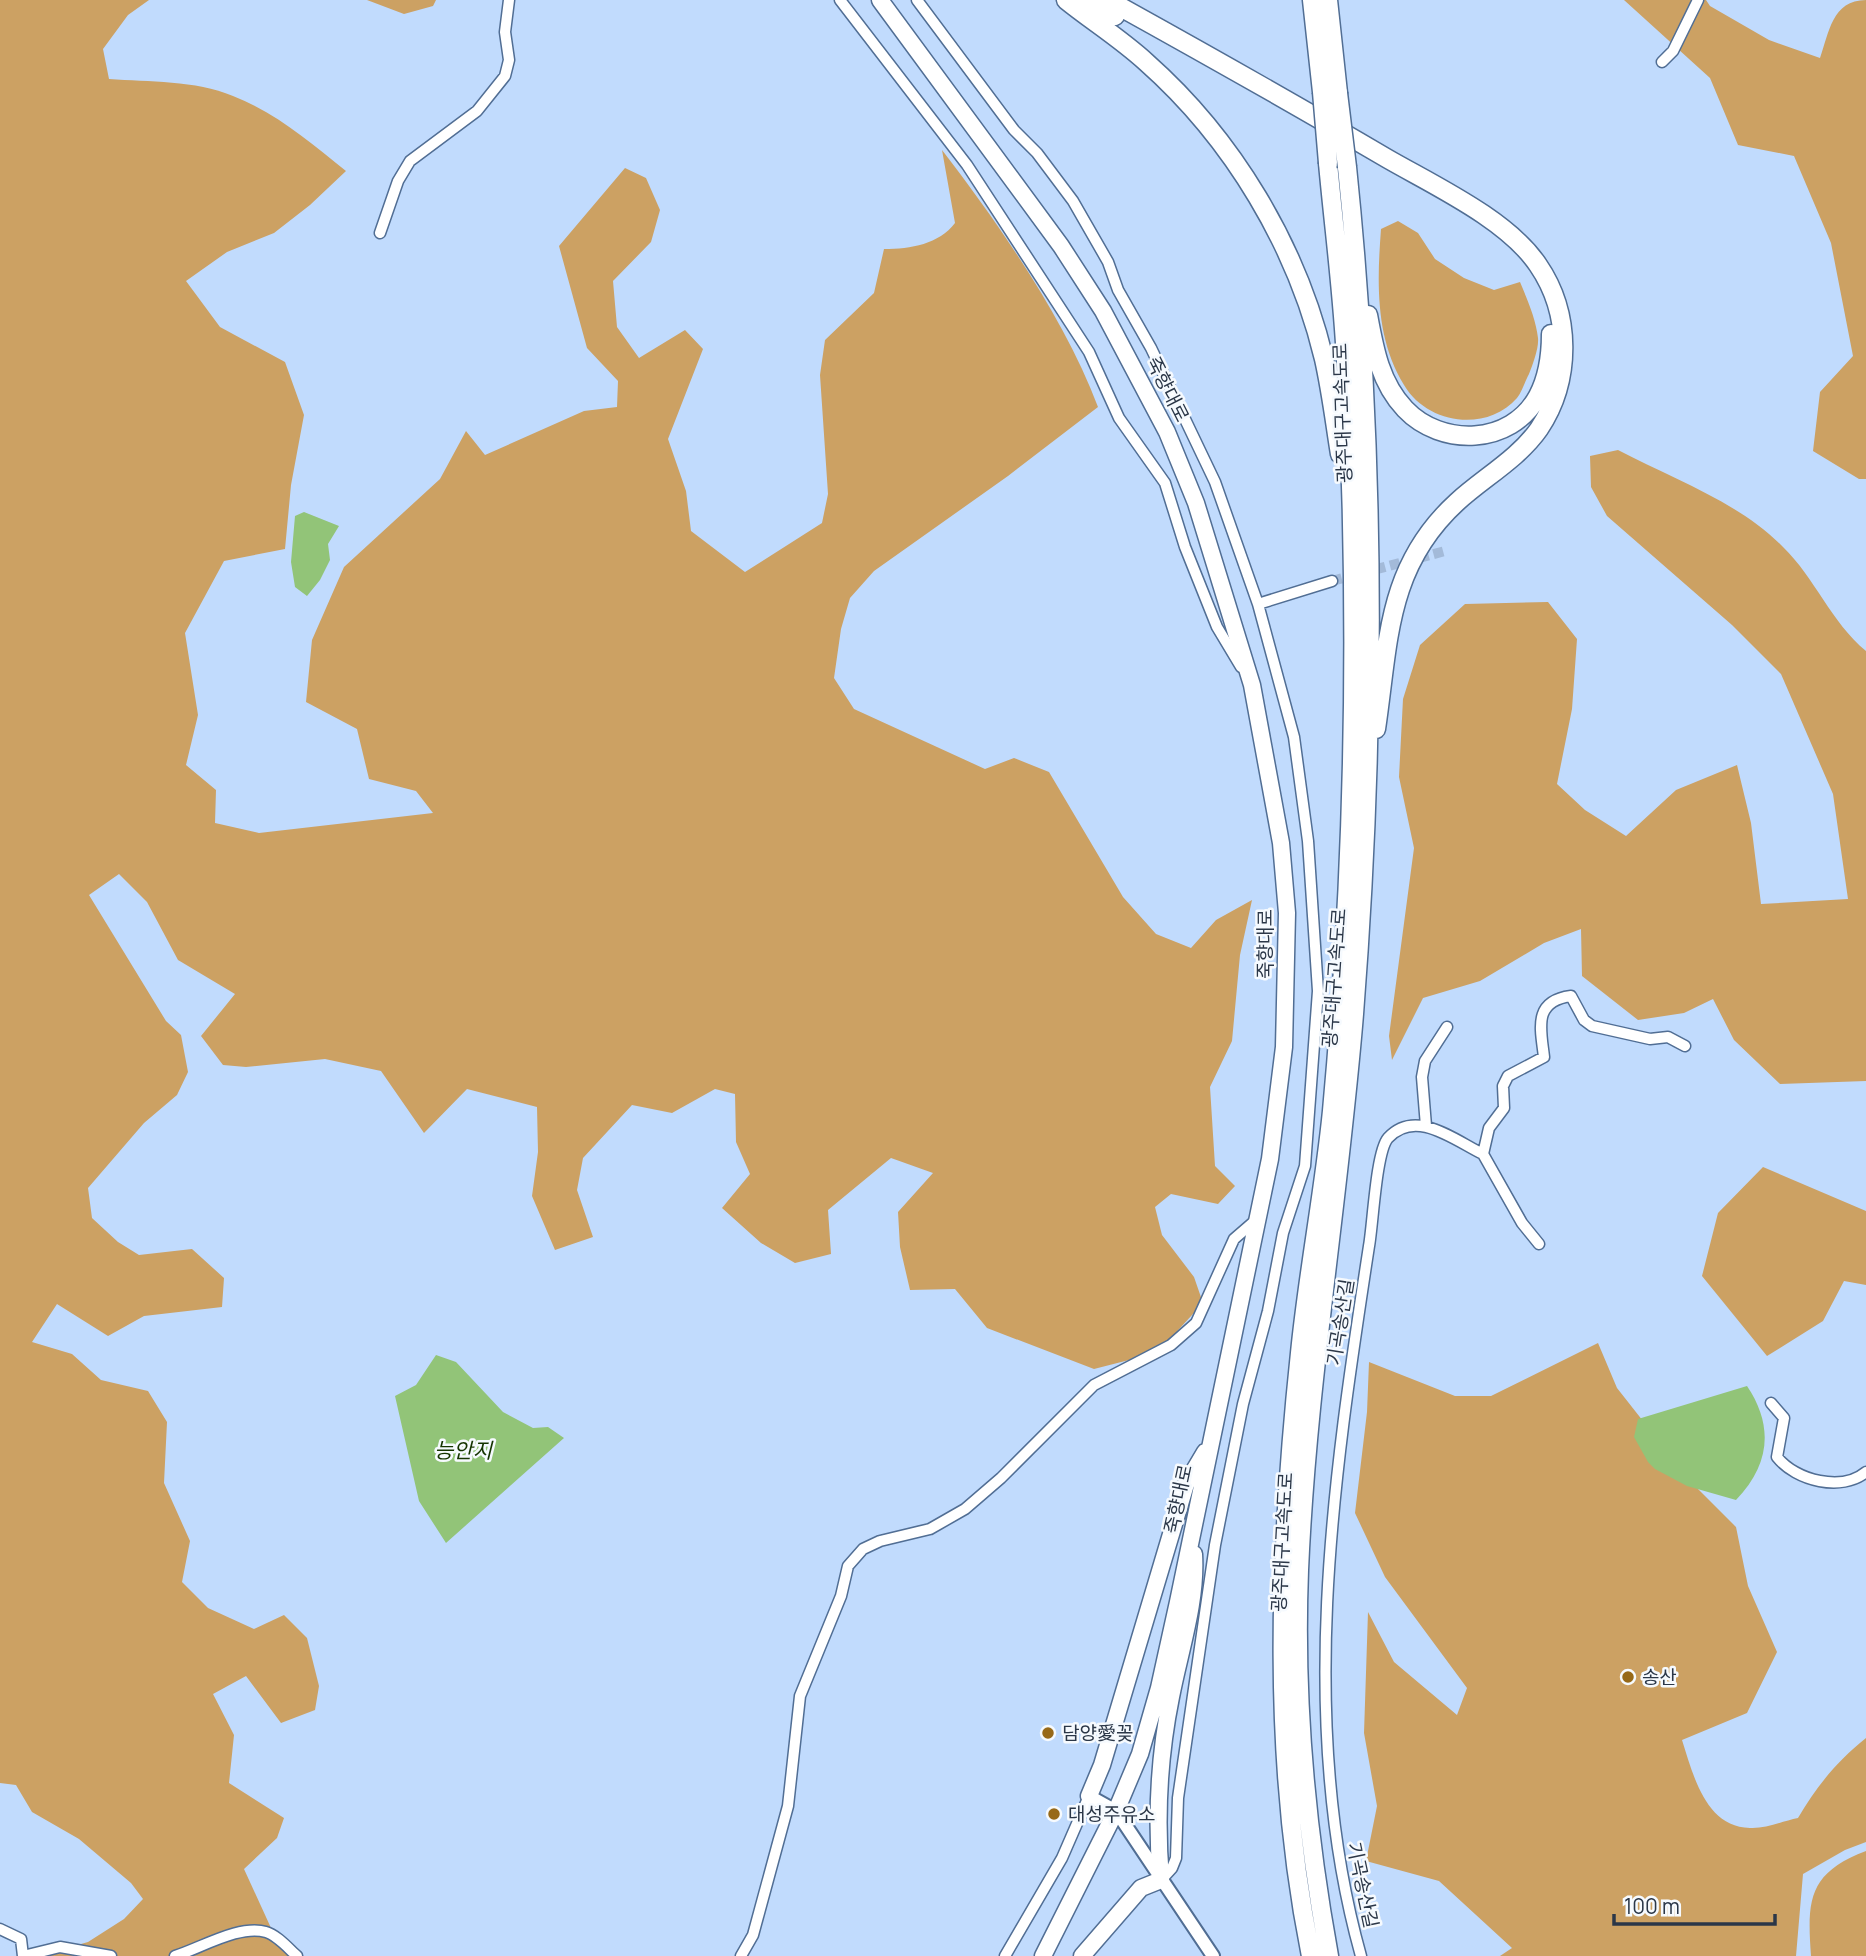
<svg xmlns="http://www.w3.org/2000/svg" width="1866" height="1956" viewBox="0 0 1866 1956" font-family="Manrope,'Noto Sans KR',sans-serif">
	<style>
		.green { fill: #cca163 }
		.water { fill: #92c478 }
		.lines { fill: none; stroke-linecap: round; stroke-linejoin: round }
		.minor-tunnel { stroke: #a3bad9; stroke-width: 10; stroke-dasharray: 10 5; stroke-linecap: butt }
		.minor-casing { stroke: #516e94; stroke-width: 13 }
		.tertiary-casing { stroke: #516e94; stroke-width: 16 }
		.primary-casing { stroke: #516e94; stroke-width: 19 }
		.motorway-casing { stroke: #516e94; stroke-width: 21 }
		.minor { stroke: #fff; stroke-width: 10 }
		.tertiary { stroke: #fff; stroke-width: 12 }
		.primary { stroke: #fff; stroke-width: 16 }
		.motorway { stroke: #fff; stroke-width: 18 }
		.motorway-bridge-casing { stroke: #516e94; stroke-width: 21; stroke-linecap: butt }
		.motorway-bridge { stroke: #fff; stroke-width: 18 }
		.poi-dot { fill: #976918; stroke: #f6fafe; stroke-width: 2.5 }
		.labels { text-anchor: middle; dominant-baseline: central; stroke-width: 5; stroke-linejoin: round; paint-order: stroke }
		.street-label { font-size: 19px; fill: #2b3748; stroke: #f6fafe }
		.poi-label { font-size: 19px; fill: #2b3748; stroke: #f6fafe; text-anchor: start }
		.water-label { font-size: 21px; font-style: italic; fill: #153400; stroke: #f6fafe }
	</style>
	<rect width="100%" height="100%" fill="#c1dbfd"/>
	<path class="green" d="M0 0H149L128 15 103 49 109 79C149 82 195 80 233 96 276 113 310 142 346 171L310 205 274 233 227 252 186 281 220 327 285 362 304 415 291 485 285 549 224 561 185 633 198 715 186 765 216 790 215 823 259 833 433 813 416 791 369 779 357 729 306 702 312 640 344 567 440 479 466 431 485 455 584 411 617 407 618 381 587 348 559 246 625 168 646 178 660 210 651 242 613 281 617 327 639 358 685 330 703 349 668 439 686 491 691 531 745 572 822 523 828 494 820 375 825 340 874 293 884 249C911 249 939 244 955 223L942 150C999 224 1065 319 1098 407L1008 476 874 571 850 598 841 629 834 678 854 709 985 769 1014 758 1049 772 1123 897 1156 934 1191 948 1216 920 1252 900 1240 955 1232 1041 1210 1087 1215 1166 1235 1186 1218 1204 1171 1194 1155 1207 1162 1235 1194 1277 1203 1303 1170 1339 1129 1360 1094 1369 987 1328 955 1289 910 1290 900 1247 898 1212 933 1173 891 1158 828 1210 831 1254 795 1263 761 1243 722 1208 750 1174 736 1142 735 1094 715 1089 672 1113 632 1105 583 1158 577 1190 593 1237 555 1250 532 1196 538 1152 537 1107 467 1089 424 1133 381 1071 325 1059 246 1067 223 1065 201 1036 235 994 178 960 147 902 119 874 89 895 166 1021 181 1035 188 1072 177 1095 144 1123 88 1188 92 1218 118 1242 139 1255 192 1249 224 1278 222 1307 144 1316 108 1336 57 1304 32 1342 72 1354 101 1380 148 1391 167 1422 164 1483 190 1541 182 1582 208 1608 254 1629 284 1615 307 1638 319 1686 315 1710 281 1723 246 1676 213 1694 234 1735 229 1783 284 1818 277 1838 244 1869 271 1928 294 1956H39L88 1942 124 1919 143 1899 131 1883 79 1839 32 1812 16 1785 0 1783Z
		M367 0H436L433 6 404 14Z
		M1624 0H1706L1710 6 1769 40 1820 58C1829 33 1832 0 1866 0V479H1859L1813 451 1820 392 1853 356 1831 243 1794 156 1738 145 1710 78Z
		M1398 221 1418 233 1435 259 1464 278 1494 290 1520 282C1527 299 1536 319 1538 338 1539 348 1533 364 1529 374 1525 381 1522 392 1517 398 1486 433 1427 424 1404 385 1375 338 1377 282 1381 229Z
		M1618 450C1673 479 1739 502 1783 547 1815 578 1831 622 1866 651V1081L1780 1084 1734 1040 1713 999 1684 1013 1638 1020 1582 976 1581 929 1544 943 1480 981 1423 998 1392 1060 1389 1036 1414 848 1399 777 1403 699 1420 645 1465 604 1548 602 1577 639 1572 709 1557 784 1585 810 1626 836 1676 790 1737 765 1751 823 1761 904 1848 899 1833 794 1781 674 1732 625 1607 516 1591 487 1590 456Z
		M1763 1167 1866 1211V1285L1844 1281 1823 1321 1767 1356 1702 1276 1718 1213Z
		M1598 1343 1617 1388 1691 1482 1736 1527 1748 1586 1777 1652 1747 1713 1682 1740C1693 1774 1705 1827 1750 1828 1765 1829 1783 1821 1798 1818 1817 1786 1837 1761 1866 1738V1842L1845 1850 1803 1874 1796 1956H1500L1512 1948 1439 1881 1366 1861 1377 1806 1364 1733 1368 1612 1394 1662 1457 1715 1467 1688 1385 1577 1355 1513 1367 1412 1369 1362 1455 1396H1491Z
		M1866 1851V1956H1811C1807 1900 1808 1873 1866 1851Z"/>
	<path class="water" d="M304 512 339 526 328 544 330 560 320 580 307 596 295 587 291 562 295 516Z
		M436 1355 456 1362 503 1412 533 1428 548 1427 564 1438 446 1543 419 1501 395 1396 416 1385Z
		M1747 1386C1774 1426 1770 1465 1736 1500L1687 1486 1655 1469 1648 1462 1634 1437 1638 1419Z"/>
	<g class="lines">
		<path class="minor-tunnel" d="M1332 581 1445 551"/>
		<g class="minor-casing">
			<path id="minor" d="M840 0 967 165 1089 352 1119 418 1165 483 1185 547 1217 627 1241 667
				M917 0 1014 130 1037 153 1073 201 1108 262 1118 290 1151 348 1215 482 1258 604 1294 737 1308 841 1318 991 1305 1166 1283 1233 1268 1311 1243 1404 1215 1545 1178 1798 1176 1858 1172 1868 1161 1880
				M1662 62 1673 51 1698 0
				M380 233 398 181 410 161 477 111 505 76 509 60 505 32 509 0
				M1258 604 1332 581
				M1426 1126 1422 1077 1425 1061 1447 1027
				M1483 1154 1522 1223 1539 1244
				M1771 1403 1784 1418 1777 1457C1796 1481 1842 1492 1866 1472
				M0 1929 21 1939 23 1956 60 1947 111 1956
				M175 1956C201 1948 240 1924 266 1932 277 1935 289 1949 297 1956
				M741 1956 753 1935 788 1806 800 1696 841 1596 848 1566 863 1549 880 1541 930 1529 965 1509 1001 1478 1094 1385 1171 1345 1196 1323 1234 1239 1256 1220
				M1005 1956 1062 1858 1089 1796
				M1361 1956C1296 1725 1333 1480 1369 1246 1373 1224 1376 1152 1388 1138 1416 1108 1454 1140 1483 1154L1489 1128 1504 1108 1503 1086 1508 1076 1544 1057C1541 1030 1532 1001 1571 996L1584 1020 1592 1026 1650 1039 1668 1037 1685 1046"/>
		</g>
		<g class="tertiary-casing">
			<path id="tertiary" d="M1089 1796 1116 1811 1213 1956"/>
		</g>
		<g class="primary-casing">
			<path id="primary" d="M880 0 1061 246 1103 311 1167 432 1196 503 1252 685 1281 843 1287 913 1284 1047 1270 1159 1178 1602 1159 1688 1140 1754 1116 1811 1043 1956
				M1089 1796 1102 1765 1186 1484 1205 1452
				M1082 1956 1141 1888 1161 1880C1156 1821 1159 1756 1171 1697 1180 1650 1197 1602 1194 1554"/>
		</g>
		<g class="motorway-casing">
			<path id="motorway" d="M1066 0C1092 21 1121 39 1146 62 1233 139 1297 246 1324 359 1331 390 1335 423 1340 454
				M1088 0 1115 16
				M1108 0C1202 52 1296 105 1388 159 1435 186 1508 220 1538 265 1571 313 1572 380 1539 429 1518 459 1483 478 1457 502 1386 567 1389 642 1376 729
				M1312 0 1322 92
				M1328 0 1338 93
				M1368 315C1374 348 1380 383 1405 409 1441 447 1511 446 1538 396 1548 377 1551 355 1551 334
				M1311 1956C1271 1758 1279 1552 1300 1353 1308 1272 1324 1192 1332 1111 1355 862 1359 610 1346 361 1343 295 1334 229 1328 163
				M1329 1956C1306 1830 1294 1698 1299 1570 1307 1383 1339 1199 1354 1014 1376 733 1376 447 1347 167"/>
		</g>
		<use href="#minor" class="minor"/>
		<use href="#tertiary" class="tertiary"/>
		<use href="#primary" class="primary"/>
		<use href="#motorway" class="motorway"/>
		<g class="motorway-bridge-casing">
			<path id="motorway-bridge" d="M1322 92 1328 163
				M1338 93 1347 167"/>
		</g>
		<use href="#motorway-bridge" class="motorway-bridge"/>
	</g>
	<g class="poi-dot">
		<circle cx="1628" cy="1677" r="7"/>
		<circle cx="1048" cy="1733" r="7"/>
		<circle cx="1054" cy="1814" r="7"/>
	</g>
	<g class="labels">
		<g class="street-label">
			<text transform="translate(1168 389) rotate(63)">죽향대로</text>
			<text transform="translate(1342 413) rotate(-92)">광주대구고속도로</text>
			<text transform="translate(1265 944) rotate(-90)">죽향대로</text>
			<text transform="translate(1334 978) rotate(-86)">광주대구고속도로</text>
			<text transform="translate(1340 1322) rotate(-81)">기곡송산길</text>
			<text transform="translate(1178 1499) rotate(-78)">죽향대로</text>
			<text transform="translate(1282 1542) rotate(-87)">광주대구고속도로</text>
			<text transform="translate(1363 1885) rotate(78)">기곡송산길</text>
		</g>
		<g class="poi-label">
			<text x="1642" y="1677">송산</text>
			<text x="1062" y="1733">담양愛꽂</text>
			<text x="1068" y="1814">대성주유소</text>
		</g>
		<g class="water-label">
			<text x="463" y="1450">능안지</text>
		</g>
	</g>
	<path d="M1614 1914v10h161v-10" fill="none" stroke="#2b3748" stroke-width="3.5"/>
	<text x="1624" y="1914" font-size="21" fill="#2b3748" stroke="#f6fafe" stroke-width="5" paint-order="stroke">100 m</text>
</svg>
